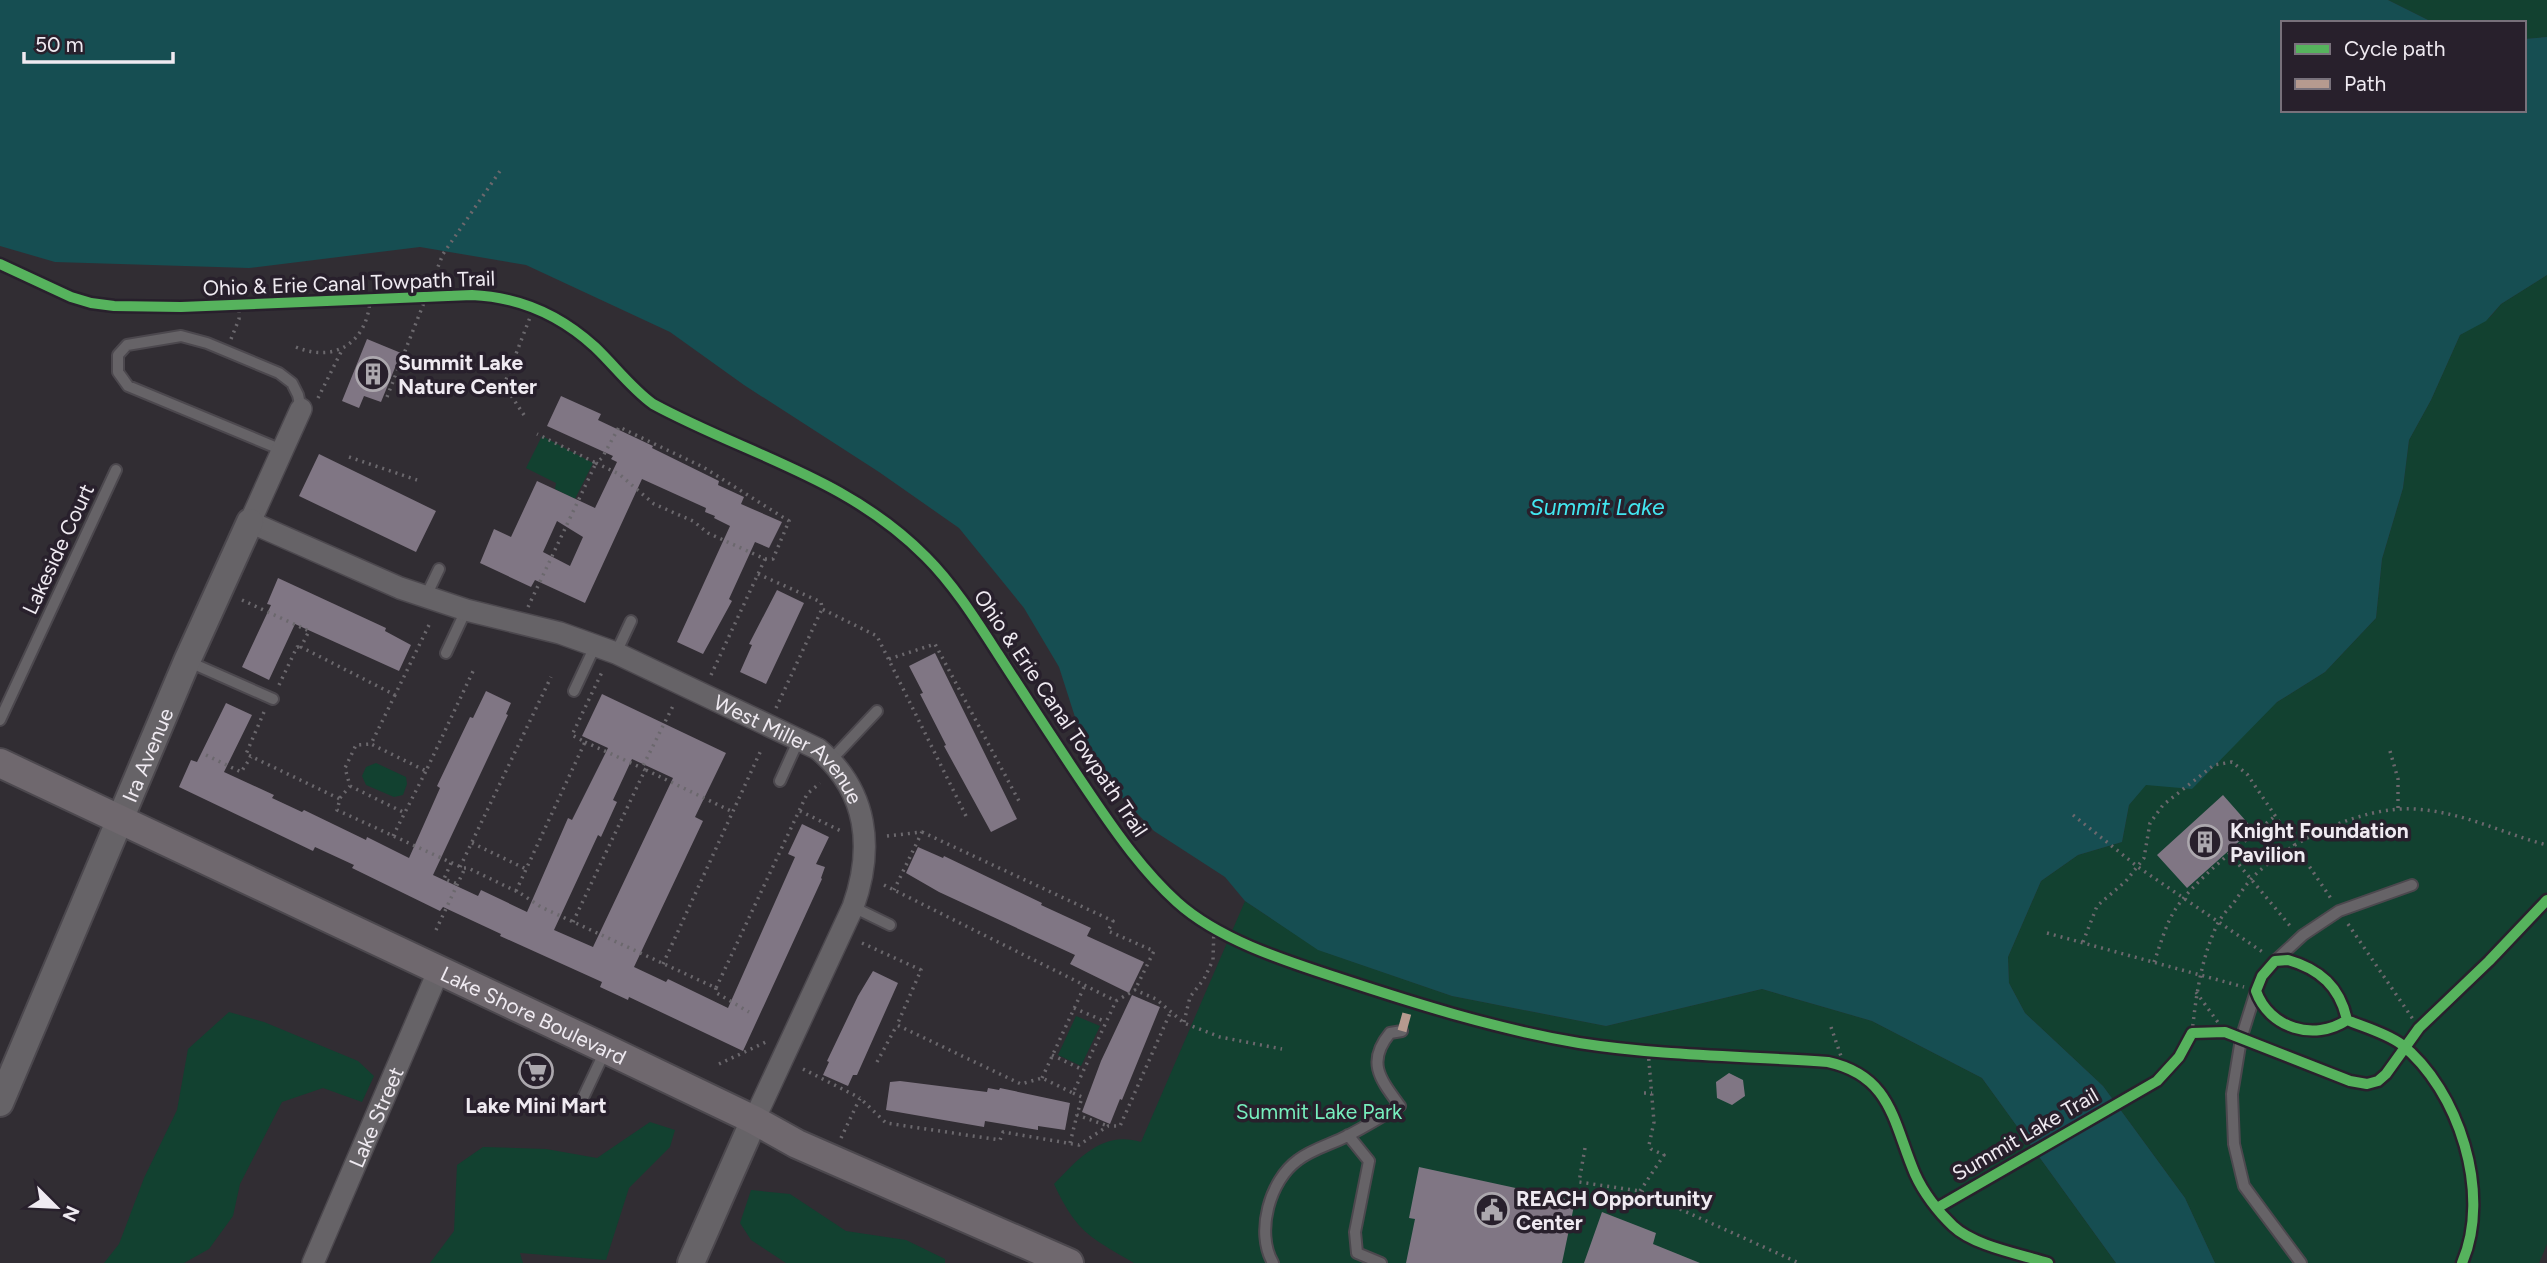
<svg xmlns="http://www.w3.org/2000/svg" width="2547" height="1263" viewBox="0 0 2547 1263" font-family="Figtree,sans-serif">
	<style>
		.green { fill: #124130 }
		.water { fill: #164e52 }
		.building { fill: #807684; fill-rule: evenodd }
		.lines { fill: none; stroke-linecap: round; stroke-linejoin: round }
		.service-casing { stroke: #4c484e; stroke-width: 14 }
		.minor-casing { stroke: #4c484e; stroke-width: 24 }
		.tertiary-casing { stroke: #4c484e; stroke-width: 30 }
		.secondary-casing { stroke: #4c484e; stroke-width: 32 }
		.path { stroke: #6b686d; stroke-width: 3.5; stroke-dasharray: 2 5; stroke-linecap: butt }
		.service { stroke: #666367; stroke-width: 10 }
		.minor { stroke: #666367; stroke-width: 21 }
		.tertiary { stroke: #666367; stroke-width: 26 }
		.secondary { stroke: #6f686e; stroke-width: 28 }
		.quiet { stroke: #b69a8f; stroke-width: 9; stroke-dasharray: 18 9; stroke-linecap: butt }
		.cycleway-casing { stroke: #28202c; stroke-width: 15 }
		.cycleway { stroke: #56b35d; stroke-width: 10 }
		.labels { text-anchor: middle; dominant-baseline: central; stroke-width: 7; stroke-linejoin: round; paint-order: stroke }
		.street-label { font-size: 21px; fill: #efeaf1; stroke: #28202c }
		.poi-label { font-size: 21px; font-weight: bold; fill: #efeaf1; stroke: #28202c; text-anchor: start }
		.park-label { font-size: 21px; fill: #76eebd; stroke: #28202c }
		.water-label { font-size: 23px; font-style: italic; fill: #42e6f0; stroke: #28202c }
	</style>
	<rect width="100%" height="100%" fill="#312d33"/>
	<path class="green" d="M2388 0H2547V37L2524 39V23H2434Z
		M2547 275V1244L2539 1263H2215L2185 1198 2103 1086 2025 1013 2009 983 2008 957 2041 881 2078 855 2122 842 2129 805 2146 784 2325 672 2376 618 2382 559 2403 488 2409 440 2431 400 2460 335 2490 317 2501 304Z
		M542 436 593 463 575 499 555 489 556 483 526 468Z
		M376 763 406 777 407 784 403 795 394 797 366 785 362 776 366 767Z
		M1245 901 1319 950 1452 996 1606 1026 1762 989 1872 1021 1982 1078 2116 1263H1134C1090 1237 1077 1233 1054 1184 1079 1158 1103 1130 1141 1142Z
		M229 1012 264 1022 358 1061 374 1076 362 1102 323 1088 282 1102 240 1184 233 1216 209 1249 184 1263H104L119 1244 144 1178 177 1110 188 1049Z
		M1076 1016 1100 1026 1081 1066 1058 1055Z
		M650 1122 675 1130 670 1147 629 1188 606 1260 520 1253 523 1263H430L454 1231 457 1165 483 1147 546 1149 597 1158Z
		M751 1190 790 1194 846 1231 906 1240 945 1259V1263H786L751 1240 740 1223Z"/>
	<path class="water" d="M0 0H2388L2434 23H2283V110H2524V39L2547 37V275L2501 304 2486 321 2460 335 2431 400 2409 440 2403 488 2382 559 2376 618 2325 672 2277 702 2192 789 2146 785 2129 805 2122 842 2078 855 2041 881 2008 957 2009 983 2025 1013 2103 1086 2185 1198 2215 1263H2116L1982 1078 1872 1021 1762 989 1606 1026 1452 996 1318 950 1245 901 1225 877 1154 831 1090 764 1059 667 1024 608 959 528 879 472 744 385 670 332 526 265 420 247 249 268 55 262 0 246Z"/>
	<path class="building" d="M367 339 401 353 381 402 364 396 359 408 342 401Z
		M561 396 601 414 598 420 653 446 652 448 719 481 718 485 744 497 741 504 782 522 769 548 755 542 729 599 732 601 703 654 677 642 730 526 714 518 715 516 705 512 706 508 642 479 585 603 535 580 531 587 480 563 494 529 511 537 537 481 595 508 617 462 611 459 613 456 547 426ZM557 521 583 537 570 566 543 552Z
		M319 454 436 511 416 552 299 496Z
		M278 578 386 628 385 631 411 645 399 671 295 624 269 680 242 667 271 605 267 604Z
		M777 590 804 603 766 684 740 672 752 645 749 644Z
		M935 653 1017 819 991 832 944 746 946 745 920 694 923 693 909 666Z
		M486 691 511 703 506 714 508 715 433 875 478 896 481 890 527 912 568 818 572 820 608 748 582 736 602 694 726 753 695 817 703 821 634 967 666 982 668 979 728 1008 795 857 788 854 802 824 829 837 816 864 825 867 821 878 822 879 743 1051 629 997 628 1000 600 987 602 982 500 936 501 934 443 907 440 911 352 868 354 865 315 847 313 851 179 787 191 760 197 762 226 703 252 715 224 772 274 795 272 798 302 812 304 810 366 840 367 837 409 858 440 788 437 786 470 717 473 718ZM632 759 673 778 593 947 554 930 598 835 601 837 617 802 613 800Z
		M2223 795 2253 829 2187 888 2157 855Z
		M918 847 943 858 944 856 1042 903 1041 905 1091 928 1087 936 1144 962 1129 993 1070 964 1075 955 939 892 906 873Z
		M873 971 898 983 857 1075H853L848 1086 823 1075 829 1062 827 1061 858 996Z
		M1132 995 1160 1007 1122 1100 1120 1099 1110 1124 1082 1112 1101 1061Z
		M1729 1073 1743 1080 1745 1096 1732 1105 1717 1098 1716 1082Z
		M900 1081 987 1092 988 1088 999 1090 1000 1088 1070 1103 1065 1130 1038 1126V1130L985 1121 984 1127 886 1110 890 1082Z
		M1419 1167 1575 1201 1562 1263H1406L1415 1219 1409 1218Z
		M1602 1212 1656 1233 1653 1244 1700 1263H1584Z"/>
	<g class="lines">
		<g class="service-casing">
			<path id="service" d="M282 450 128 386 118 372V355L127 345 181 336 207 343 279 373 292 383 298 395 301 409
				M426 596 439 569
				M446 653 466 610
				M616 653 631 621
				M187 661 273 699
				M574 691 595 646
				M0 720 116 470
				M831 760 877 711
				M780 781 799 739
				M853 907 890 925
				M2288 960C2320 969 2340 987 2347 1020 2314 1042 2269 1028 2256 991L2262 976 2275 961Z
				M2275 961 2303 935 2339 911 2412 885
				M2256 991 2241 1039 2232 1094 2234 1144 2244 1186 2301 1263
				M2347 1020C2364 1027 2386 1033 2401 1044 2459 1090 2492 1194 2462 1263
				M581 1102 606 1049
				M1348 1135 1369 1161 1355 1232 1357 1253 1381 1263
				M1273 1263C1255 1232 1270 1180 1298 1160 1312 1149 1332 1144 1347 1136 1365 1127 1382 1116 1400 1106 1380 1079 1366 1062 1390 1033L1402 1031"/>
		</g>
		<g class="minor-casing">
			<g id="minor">
				<path id="s1" d="M301 409 250 522 400 588 466 610 560 633 616 653 818 749C868 791 874 848 853 907L754 1120"/>
				<path id="s2" d="M313 1263 438 972"/>
			</g>
		</g>
		<g class="tertiary-casing">
			<g id="tertiary">
				<path id="s3" d="M0 1103 187 661 250 522"/>
				<path d="M691 1263 754 1120"/>
			</g>
		</g>
		<g class="secondary-casing">
			<g id="secondary">
				<path id="s4" d="M0 763 606 1049 754 1120 797 1144 1069 1263"/>
			</g>
		</g>
		<path class="path" d="M231 339 239 319V305
			M296 347C336 364 368 341 370 299
			M387 397 443 254 500 171
			M318 398 342 350
			M524 415 504 385 534 307
			M349 457 417 480
			M758 574 821 602 822 609 877 636 967 818
			M242 600 309 631 301 647 395 695 429 625
			M528 607 596 463 537 434
			M889 659 935 644 1020 803
			M711 675 765 559 708 533 693 521 654 504 619 474 596 463 602 458 619 427 703 467 789 521 773 559H765
			M279 685 297 647H301
			M395 695 371 744 426 771 475 667
			M776 708 822 609
			M264 712 246 754 340 799 337 810 463 868H468L520 893 541 907 716 988 807 794 820 783
			M585 742 642 768
			M2390 751 2398 779V810
			M206 755 241 772 251 757
			M646 770 733 812
			M350 786 405 813
			M340 798 350 786 345 768 356 745 371 744
			M800 811 843 832
			M2073 815 2138 867 2264 953
			M922 832 1113 921 1108 931 1154 951 1135 990
			M393 836 426 771
			M887 836 922 832 894 890
			M472 843 526 869
			M2230 854 2291 927
			M451 863 444 879 458 884
			M460 867 551 677
			M884 885 1116 1001
			M516 891 585 742 572 735 602 672
			M573 922 645 770 642 768 673 706
			M2348 924 2419 1028
			M436 930 465 868
			M2047 933 2244 987
			M2083 942 2097 906 2126 881 2144 858 2150 823 2163 805 2214 765 2232 762 2247 774 2332 900
			M862 943 921 970 897 1025 1021 1084 1042 1078 1073 1093 1116 1001 1135 990 1156 999 1184 1023 1220 1037 1282 1049
			M2154 962C2160 946 2164 930 2172 915 2189 883 2247 840 2275 816
			M663 964 762 748
			M716 988 715 992 749 1012
			M2196 992 2225 1032
			M1074 1008 1106 1022
			M1184 1022 1190 997 1204 979 1213 960 1214 927
			M1831 1027 1844 1065
			M2192 1033C2196 996 2201 959 2217 925 2221 917 2227 910 2233 904 2239 895 2245 886 2252 878 2288 841 2362 806 2414 809 2464 812 2501 833 2547 845
			M1052 1055 1083 1070
			M877 1062 897 1025
			M719 1064 768 1041
			M803 1069 860 1098
			M1042 1078 1085 985
			M1073 1093 1082 1097 1077 1115 1108 1126
			M1644 1093H1652
			M841 1138 860 1098 886 1123 1000 1140 1003 1132 1079 1145 1108 1126H1120L1171 1011
			M1070 1143 1077 1115
			M1585 1148 1579 1182 1640 1191 1799 1263
			M1640 1191 1664 1155 1651 1149 1649 1145 1654 1122 1648 1050"/>
		<use href="#service" class="service"/>
		<use href="#minor" class="minor"/>
		<use href="#tertiary" class="tertiary"/>
		<use href="#secondary" class="secondary"/>
		<path class="quiet" d="M1402 1031 1410 1002"/>
		<g class="cycleway-casing">
			<path id="cycleway" d="M0 264 71 297 91 303 114 306 181 307 472 295C519 297 560 315 595 347 615 366 631 388 653 404 747 455 847 477 926 557 954 585 976 620 998 654 1029 702 1060 750 1092 797 1117 834 1144 872 1177 902 1219 940 1286 961 1338 978 1417 1004 1496 1029 1579 1043 1661 1056 1746 1056 1828 1062 1892 1076 1893 1123 1915 1174 1923 1192 1938 1212 1953 1226 1974 1246 2020 1254 2048 1263
				M2288 960C2320 969 2340 987 2347 1020 2314 1042 2269 1028 2256 991L2262 976 2275 961Z
				M2347 1020C2364 1027 2386 1033 2401 1044 2459 1090 2492 1194 2462 1263
				M1937 1208 2157 1081 2179 1057 2192 1033 2225 1032 2350 1081 2367 1084 2378 1081 2386 1074 2419 1028 2489 961 2547 900"/>
		</g>
		<use href="#cycleway" class="cycleway"/>
	</g>
	<defs>
		<g id="building-ring" transform="scale(1.75)"><circle r="9.5" fill="#28202c" stroke="#aca8ae" stroke-width="1.5"/><path d="M-4-6H4V6H1V3H-1V6H-4ZM-2.5-4.3h1.7v1.8h-1.7ZM.8-4.3h1.7v1.8H.8ZM-2.5-1h1.7V.8h-1.7ZM.8-1h1.7V.8H.8Z" fill="#aca8ae"/></g>
		<g id="supermarket-ring" transform="scale(1.75)"><circle r="9.5" fill="#28202c" stroke="#aca8ae" stroke-width="1.5"/><path d="M-6-5.5h2.5l.6 2H6L4.5 2H-2.5L-4.4-4H-6ZM-1.5 3.2a1.3 1.3 0 1 0 .1 0ZM3 3.2a1.3 1.3 0 1 0 .1 0Z" fill="#aca8ae"/></g>
		<g id="civic-ring" transform="scale(1.75)"><circle r="9.5" fill="#28202c" stroke="#aca8ae" stroke-width="1.5"/><path d="M-.6-6.5H3V-4.5H.6V-3L4-1V1h2V6H-6V1h2V-1L-.6-3ZM-1.2 2.5V6h2.4V2.5Z" fill="#aca8ae"/></g>
	</defs>
	<g fill-rule="evenodd">
		<use href="#building-ring" x="373" y="374"/>
		<use href="#building-ring" x="2205" y="842"/>
		<use href="#supermarket-ring" x="536" y="1071"/>
		<use href="#civic-ring" x="1492" y="1210"/>
	</g>
	<g class="labels">
		<g class="street-label">
			<text transform="translate(349 283) rotate(-2)">Ohio &amp; Erie Canal Towpath Trail</text>
			<text transform="translate(58 549) rotate(-65)">Lakeside Court</text>
			<text transform="translate(1061 713) rotate(56)">Ohio &amp; Erie Canal Towpath Trail</text>
			<text stroke="none"><textPath href="#s1" startOffset="714">West Miller Avenue</textPath></text>
			<text stroke="none"><textPath href="#s3" startOffset="378">Ira Avenue</textPath></text>
			<text stroke="none"><textPath href="#s4" startOffset="590">Lake Shore Boulevard</textPath></text>
			<text stroke="none"><textPath href="#s2" startOffset="159">Lake Street</textPath></text>
			<text transform="translate(2025 1134) rotate(-30)">Summit Lake Trail</text>
		</g>
		<g class="poi-label">
			<text x="398" y="362">Summit Lake<tspan x="398" dy="24">Nature Center</tspan></text>
			<text x="2230" y="830">Knight Foundation<tspan x="2230" dy="24">Pavilion</tspan></text>
			<text x="536" y="1105" text-anchor="middle">Lake Mini Mart</text>
			<text x="1516" y="1198">REACH Opportunity<tspan x="1516" dy="24">Center</tspan></text>
		</g>
		<g class="park-label">
			<text x="1319" y="1111">Summit Lake Park</text>
		</g>
		<g class="water-label">
			<text x="1597" y="507">Summit Lake</text>
		</g>
	</g>
	<rect x="2281" y="21" width="245" height="91" fill="#28202c" stroke="#78717b" stroke-width="2"/>
	<rect x="2295" y="44" width="35" height="10" fill="#56b35d" stroke="#78717b" stroke-width="2"/>
	<text x="2344" y="56" font-size="21" fill="#efeaf1">Cycle path</text>
	<rect x="2295" y="79" width="35" height="10" fill="#b69a8f" stroke="#78717b" stroke-width="2"/>
	<text x="2344" y="91" font-size="21" fill="#efeaf1">Path</text>
	<g transform="translate(56 1207) rotate(114)" stroke="#28202c" stroke-width="5" paint-order="stroke">
	<path d="M0-5L12 26L0 18L-12 26Z" fill="#efeaf1"/>
	<text y="-10" font-size="19" font-weight="bold" text-anchor="middle" fill="#efeaf1">N</text>
	</g>
	<path d="M24 52v10h149v-10" fill="none" stroke="#efeaf1" stroke-width="3.5"/>
	<text x="35" y="52" font-size="21" fill="#efeaf1" stroke="#28202c" stroke-width="5" paint-order="stroke">50 m</text>
</svg>
